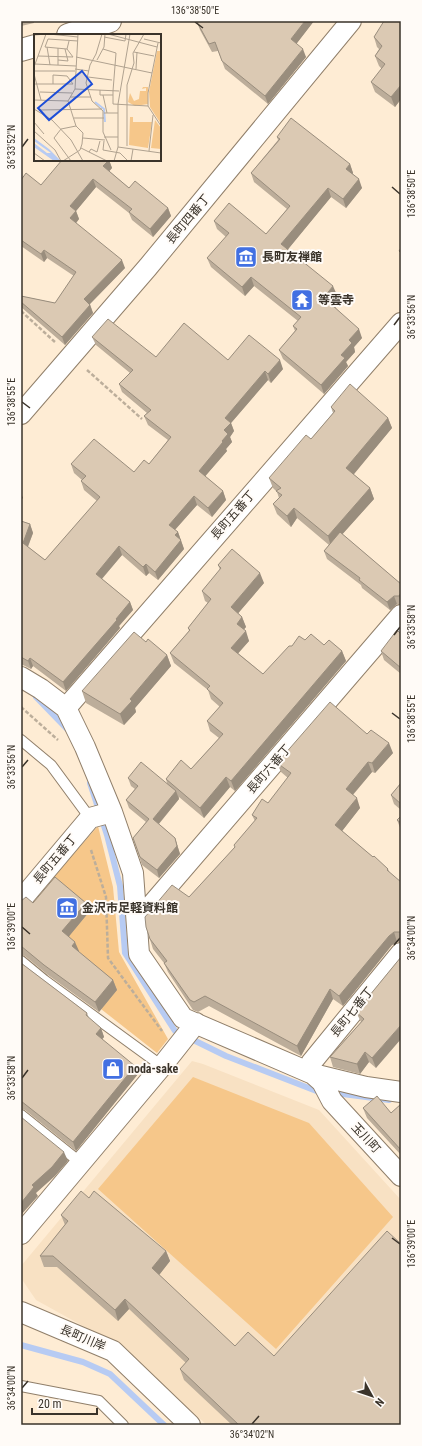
<svg xmlns="http://www.w3.org/2000/svg" width="422" height="1446" viewBox="0 0 422 1446" font-family="'Roboto Condensed','Noto Sans JP',sans-serif">
	<style>
		.built { fill: #f8e1c3 }
		.green { fill: #f6c78a }
		.lines { fill: none; stroke-linecap: round; stroke-linejoin: round }
		.stream { stroke: #b7cbf3; stroke-width: 6 }
		.service-casing { stroke: #907f6a; stroke-width: 12 }
		.minor-casing { stroke: #907f6a; stroke-width: 22 }
		.tertiary-casing { stroke: #907f6a; stroke-width: 24 }
		.path { stroke: #bcae9b; stroke-width: 2.5; stroke-dasharray: 4 2; stroke-linecap: butt }
		.service { stroke: #fff; stroke-width: 10 }
		.minor { stroke: #fff; stroke-width: 20 }
		.tertiary { stroke: #fff; stroke-width: 22 }
		.wall { fill: #bcad9a }
		.shaded-wall { fill: #998d7d }
		.building { fill: #dbc9b3; stroke: #998d7d }
		.ticks { fill: none; stroke: #3a332a; stroke-width: 1.5 }
		.labels { text-anchor: middle; dominant-baseline: central; stroke-width: 4; stroke-linejoin: round; paint-order: stroke }
		.street-label { font-size: 12px; fill: #3a332a; stroke: #fffbf7 }
		.poi-label { font-size: 12px; font-weight: bold; fill: #3a332a; stroke: #fffbf7; text-anchor: start }
		.inset-river { fill: none; stroke: #b7cbf3; stroke-width: 2 }
		.inset-road { fill: none; stroke: #b0a290; stroke-width: 1 }
		.view { fill: #1d4ed8; fill-opacity: 0.15; stroke: #1d4ed8; stroke-width: 2 }
		.inset-edge { fill: none; stroke: #3a332a; stroke-width: 2 }
		.neatline { fill: none; stroke: #3a332a; stroke-width: 1.5 }
		.ticks-label { font-size: 10px; text-anchor: middle; fill: #3a332a }
	</style>
	<rect width="100%" height="100%" fill="#feecd4"/>
	<path class="built" d="M192 1061 203 1064 319 1110 401 1200V1425H207L112 1342 36 1300 21 1278V1266Z"/>
	<path class="green" d="M98 826 113 887 119 952 168 1039 157 1053 101 1009 28 906Z
		M193 1077 309 1123 393 1217 276 1349 98 1189Z"/>
	<g class="lines">
		<path class="stream" d="M36 697 67 729
			M90 783 107 835 120 886 125 953 175 1031 226 1056 319 1092
			M335 1093 389 1100
			M21 1345 83 1362 110 1374 164 1425"/>
		<g class="service-casing">
			<path id="service" d="M21 740 51 765 90 818
				M21 961 44 980 162 1066
				M21 1115 81 1163
				M21 1386 99 1401 123 1425"/>
		</g>
		<g class="minor-casing">
			<path id="minor" d="M21 414 148 267 351 21
				M21 677 41 689 66 708 85 747 112 812 133 873 139 954 183 1018 313 1074 322 1082 332 1101 401 1176
				M66 708 401 323
				M21 900 90 818 112 812
				M137 922 401 615
				M401 953 311 1063 313 1074 366 1087 401 1092
				M21 1234 162 1066 196 1023
				M21 1312 113 1351 190 1425"/>
		</g>
		<g class="tertiary-casing">
			<path id="tertiary" d="M68 35 110 21
				M21 50 35 46"/>
		</g>
		<path class="path" d="M21 311 56 343
			M87 370 142 419
			M21 707 58 740
			M91 850 106 897 108 958 162 1031"/>
		<use href="#service" class="service"/>
		<use href="#minor" class="minor"/>
		<use href="#tertiary" class="tertiary"/>
	</g>
	<path class="wall" d="M21 21H34V23L21 26Z
		M201 21H314L296 44 306 57 268 104 225 69 218 51 212 52 200 30 197 22Z
		M401 21V99L395 107 375 92 371 82 382 69 379 66 375 56 379 49 377 47 374 37Z
		M277 137 350 164 353 173V174L362 188 346 208 331 197 288 249 337 295 331 301 336 308 362 338 354 347 355 352 346 362 348 366 324 394 283 359 279 350 295 331 293 326 298 321 254 286 245 296 211 267 207 258 226 237 217 229 214 221 266 234 287 209 254 182 251 173 278 140Z
		M109 160 112 168 109 171 129 188 168 208 171 216 153 237 132 220 129 213 96 187 76 211 79 219 76 223 125 268 90 304 93 313 65 345 21 307V296L55 303 74 276 47 258 44 262 21 246V180L41 185Z
		M92 337 156 357 228 360 283 369 271 383 268 380 231 423 234 431 230 437 232 442 226 449 227 451 205 476 223 491 226 500 212 517 197 505 175 530 178 532 184 549 158 580 149 573 146 576 122 555 102 579 130 602 133 610 119 626 120 628 66 691 33 666 31 669 21 664V521L30 524 33 533 28 547 45 560 97 501 84 490 81 481 82 480 74 473 71 464 134 472 149 464 168 440 148 425 144 416 147 413 122 392 119 384 130 373 96 345Z
		M331 407 388 418 392 428 353 474 370 488 374 499 342 534 401 584V604H397L390 610 362 588 361 585 327 559 324 551 329 545 297 518 291 527 277 514 273 504 279 498 277 492 273 488 269 478 311 439 333 413Z
		M218 565 264 583 238 613 242 617 246 627 244 629 249 641 238 653 263 674 292 646 305 640 324 645 342 651 346 661 235 791 230 787 204 818 179 797V799L159 824 175 838 180 854 159 878 142 865 133 838 146 822 129 808 126 800 135 789 131 786 128 778 167 783 166 779 191 769 219 738 210 731 207 721 220 707 211 699 208 690 174 663 170 653 189 631 188 628 208 603 205 601 202 591 220 570Z
		M401 634V674L384 660 381 651Z
		M146 642 167 655 171 666 135 708 136 712 124 725 86 703 82 691Z
		M367 734 393 753 375 773 372 772 353 795 360 808 342 831 373 857 388 869 390 873 401 882V942H397L392 945 343 1006 333 999 301 1056 209 1006 198 1012 193 1010 168 972 164 963 153 949 146 927 189 897 235 847 234 845 255 821 252 815 268 803 288 778 281 772 277 763Z
		M401 783V810L394 804 391 795Z
		M401 816V830L397 820Z
		M21 901 33 903H86L89 912 69 936 79 952 113 980 117 990 99 1012 48 975 25 956 21 955Z
		M401 957 376 1068 369 1062 360 1074 333 1067 330 1057 361 1022 356 1012Z
		M21 963 87 1013 89 1018 101 1028 104 1037 102 1039 138 1074 76 1151 25 1110 21 1109Z
		M401 1104V1155L367 1118 363 1108 391 1113Z
		M89 1198 166 1251 170 1261 159 1275 235 1346 274 1356 401 1425H232L184 1380 180 1369 186 1363 129 1309 118 1321 57 1267H44L40 1256 65 1225 61 1215Z"/>
	<path class="shaded-wall" d="M305 21H314L294 47 291 39Z
		M303 49 306 57 268 104 265 96Z
		M401 85V99L395 107 391 97Z
		M109 160 112 168 106 175 103 166Z
		M350 164 353 173 350 178 346 169Z
		M93 179 96 187 76 211 79 219 73 227 70 218V206Z
		M359 179 362 188 346 208 343 199Z
		M328 188 331 197 285 253 281 244Z
		M168 208 171 216 153 237 150 229Z
		M44 250 47 258 44 262 41 254Z
		M122 260 125 268 87 307 84 299Z
		M251 277 254 286 245 296 242 287Z
		M333 286 337 295 328 305 325 296Z
		M334 303 337 312 332 305Z
		M90 305 93 313 65 345 62 337Z
		M359 329 362 338 354 347 355 352 346 362 348 366 324 394 321 385 341 355 349 340Z
		M280 360 283 369 271 383 268 374Z
		M265 371 268 380 231 423 234 431 230 437 232 442 226 449 227 451 202 480 199 471 222 441 224 430 225 418Z
		M388 418 392 428 350 479 346 468Z
		M370 488 374 499 331 547 328 536Z
		M223 491 226 500 212 517 208 508Z
		M21 493 23 498 21 500Z
		M194 496 197 505 172 533 169 525Z
		M294 508 297 518 291 527 287 516Z
		M30 524 33 533 26 551 23 543Z
		M178 532 184 549 158 580 155 572 175 535Z
		M119 546 122 555 99 582 96 574Z
		M146 564 149 573 146 576 143 567Z
		M260 573 264 583 235 617 231 607Z
		M401 593V602L399 596Z
		M394 596 397 604 390 610 387 602Z
		M130 602 133 610 119 626 120 628 66 691 63 682Z
		M242 617 246 627 241 633 237 624Z
		M246 631 249 641 235 657 231 648Z
		M342 651 346 661 235 791 231 781Z
		M167 655 171 666 135 708 136 712 124 725 120 714 130 699Z
		M30 658 33 666 31 669 28 661Z
		M389 743 393 753 375 773 372 763Z
		M368 762 372 772 349 799 346 789Z
		M226 777 230 787 204 818 200 808Z
		M176 791 179 799 156 827 153 819Z
		M357 798 360 808 339 835 335 825Z
		M175 838 180 854 159 878 157 870Z
		M86 903 89 912 66 940 62 931Z
		M394 932 397 942 392 945 343 1006 339 996 389 936Z
		M75 942 79 951 75 956 72 946Z
		M113 980 117 990 99 1012 95 1002Z
		M330 989 333 999 301 1056 297 1046Z
		M401 1025V1039L376 1068 372 1058Z
		M101 1028 104 1037 99 1043 96 1034Z
		M365 1052 369 1062 360 1074 357 1064Z
		M135 1066 138 1074 76 1151 73 1142Z
		M64 1152 68 1161 55 1176 36 1193 38 1196 21 1215V1203L32 1185Z
		M166 1251 170 1261 156 1279 152 1268Z
		M125 1299 129 1309 118 1321 115 1310Z"/>
	<path class="building" d="M201 21H305L291 39 303 49 265 96 222 61 215 42 209 44 197 22Z
		M384 21H401V85L391 97 371 82 385 64 375 56 382 46 374 37Z
		M291 118 350 164 346 169 359 179 343 199 328 188 281 244 333 286 325 296 334 303 332 305 359 329 349 340 352 343 341 355 345 358 321 385 279 350 297 329 293 326 301 317 251 277 242 287 207 258 229 233 214 221 229 203 266 234 290 206 251 173 280 139 277 137Z
		M62 160H109L103 166 129 188 135 181 168 208 150 229 129 212 132 209 93 179 70 206 76 211 70 218 122 260 84 299 90 305 62 337 21 302V296L55 303 76 272 44 250 41 254 21 240V180L26 173 41 185Z
		M401 248V253L399 251Z
		M108 319 156 357 184 323 228 360 249 335 280 360 268 374 265 371 225 418 231 423 224 430 228 434 222 441 223 442 199 471 223 491 208 508 194 496 169 525 178 532 175 535 181 540 155 572 146 564 143 567 119 546 96 574 130 602 116 619 117 620 63 682 30 658 28 661 21 657V521L30 524 23 543 45 560 100 497 81 481 86 476 71 464 94 439 134 472 144 460 149 464 171 437 144 416 151 410 119 384 133 370 92 337Z
		M350 384 388 418 346 468 370 488 328 536 294 508 287 516 273 504 282 495 276 491 281 488 269 478 306 435 311 439 335 411 331 407Z
		M340 532 401 584V593L399 596H394L387 602 359 580 360 578 324 551Z
		M232 549 260 573 231 607 242 617 237 624 246 631 231 648 263 674 289 646H292L299 636 305 640 311 634 324 645 329 640 342 651 231 781 226 777 200 808 166 779 181 760 191 769 223 734 207 721 223 703 207 689 210 686 170 653 190 630 188 628 211 599 202 591 221 568 218 565Z
		M397 630 401 634V668L381 651Z
		M134 632 146 642 148 639 167 655 130 699 132 701 120 714 82 691Z
		M330 702 367 734 371 730 389 743 372 763 368 762 346 789 357 798 335 825 373 857 374 856 388 869 387 870 401 882V933L400 932H394L389 936 339 996 330 989 297 1046 205 996 194 1002 190 1000 164 963 167 961 150 939 146 927 145 917 172 885 189 897 235 847 234 845 257 818 252 815 262 799 268 803 291 773 277 763Z
		M141 762 176 791 153 819 175 838 177 846 157 870 140 857 133 838 149 819 126 800 138 786 128 778Z
		M401 783V804L391 795Z
		M401 816V823L397 820Z
		M55 877 86 903 62 931 75 942 72 946 113 980 95 1002 44 965 21 946V901L26 897 33 903Z
		M401 957V1025L372 1058 365 1052 357 1064 330 1057 364 1019 356 1012Z
		M21 963 87 1013 86 1015 101 1028 96 1034 135 1066 73 1142 21 1101Z
		M377 1096 391 1113 401 1104V1150L363 1108Z
		M21 1117 64 1152 52 1167 32 1185 34 1187 21 1203Z
		M81 1191 89 1198 94 1191 166 1251 152 1268 235 1346 248 1332 274 1356 387 1231 401 1244V1425H239L180 1369 189 1359 125 1299 115 1310 53 1256H40L68 1221 61 1215Z"/>
	<path class="ticks" d="M195 22 203 28M22 147 28 139M392 187 400 194M394 325 400 317M22 402 30 408M394 635 400 627M392 713 400 719M22 767 28 760M22 927 30 934M394 945 400 938M22 1078 28 1070M392 1238 400 1244M22 1388 28 1381M252 1424 259 1416"/>
	<defs>
		<g id="museum-square" transform="scale(1.15)"><rect x="-9" y="-9" width="18" height="18" rx="4" fill="#4270e2" stroke="#fffbf7"/><path d="M0-6L6-3V-2H-6V-3ZM-5-1h2V3h-2ZM-1-1h2V3h-2ZM3-1h2V3H3ZM-6 4H6V6H-6Z" fill="#fff"/></g>
		<g id="temple-square" transform="scale(1.15)"><rect x="-9" y="-9" width="18" height="18" rx="4" fill="#4270e2" stroke="#fffbf7"/><path d="M0-6L5-2H3V0L6.5 2.5H4V6H1.5V3h-3V6H-4V2.5H-6.5L-3 0V-2H-5Z" fill="#fff"/></g>
		<g id="shop-square" transform="scale(1.15)"><rect x="-9" y="-9" width="18" height="18" rx="4" fill="#4270e2" stroke="#fffbf7"/><path d="M-5-2.5h2.3a2.7 3.5 0 0 1 5.4 0H5L5.5 6h-11ZM-1.5-2.5h3a1.5 2.3 0 0 0-3 0Z" fill="#fff"/></g>
	</defs>
	<g fill-rule="evenodd">
		<use href="#museum-square" x="246" y="257"/>
		<use href="#temple-square" x="302" y="300"/>
		<use href="#museum-square" x="67" y="908"/>
		<use href="#shop-square" x="113" y="1069"/>
	</g>
	<g class="labels">
		<g class="street-label">
			<text transform="translate(188 219) rotate(-50)">長町四番丁</text>
			<text transform="translate(233 515) rotate(-49)">長町五番丁</text>
			<text transform="translate(269 769) rotate(-49)">長町六番丁</text>
			<text transform="translate(55 859) rotate(-50)">長町五番丁</text>
			<text transform="translate(352 1012) rotate(-51)">長町七番丁</text>
			<text transform="translate(366 1138) rotate(47)">玉川町</text>
			<text transform="translate(83 1338) rotate(23)">長町川岸</text>
		</g>
		<g class="poi-label">
			<text x="262" y="257">長町友禅館</text>
			<text x="318" y="300">等雲寺</text>
			<text x="82" y="908">金沢市足軽資料館</text>
			<text x="128" y="1069">noda-sake</text>
		</g>
	</g>
	<g transform="translate(34 34)">
		<rect width="127" height="127" fill="#feecd4"/>
		<path d="M123 17H127V90L116 73 115 58ZM109 53H114V70L101 72 94 68 96 59 100 67 105 65 106 57H112V54L108 55ZM96 83H99V88H118L114 114 95 111ZM121 86 127 94V115L117 114Z" fill="#f6c78a"/>
		<path d="M0 104 15 115 27 127H20L0 113V109L13 119H17L0 107Z" fill="#b7cbf3"/>
		<path class="inset-river" d="M61 68 70 75 71 88"/>
		<path class="inset-road" d="M15 0 44 3M68 0 62 20 56 31 52 49 58 67 69 77V98L77 116M74 0 123 13M0 1 13 0M70 3 91 7 92 0M110 5 127 9M35 7 33 15 39 23M124 9 114 59V72L127 92M11 13 14 5 44 7M11 13 33 15M13 13 16 31M69 15 82 19 79 57M100 18 120 22M4 22 39 23M42 23 118 39M24 26 34 27 31 15M63 26 70 13 71 0M1 30 42 32M24 31V14M0 33 12 0M41 35 55 37M102 35 103 18M0 37H41M0 40 7 66M54 43 78 46M0 50H39L33 42 19 41V50M41 55 85 57M66 56V61H79M79 57V70L114 72M6 58 38 59M69 61 73 79M36 63H57M0 66 34 67M0 75 18 86 37 106 49 127M5 76 68 75M70 79H84M40 84H70M0 88 10 100M27 95 20 104 37 127M27 95 42 92M0 97 21 116 27 127M70 103H84M49 104 71 106M70 107 69 116 86 119 94 127M93 112V51L100 29 99 19 110 0M84 113 127 119M47 114 73 127M115 117 119 81M55 118 57 115 63 118 66 107M0 119 11 127M29 127 46 116 48 110 49 99 42 92 34 67 41 55 44 0M80 127 84 113V70L96 0M97 127 99 115"/>
		<path class="view" d="M48 37 58 50 15 86 4 74Z"/>
		<rect width="127" height="127" class="inset-edge"/>
	</g>
	<rect width="422" height="1446" fill="none" stroke="#fffbf7" stroke-width="44"/>
	<g transform="translate(372 1396) rotate(130)" stroke="#fffbf7" stroke-width="3" paint-order="stroke">
	<path d="M0-3L7 15L0 10L-7 15Z" fill="#3a332a"/>
	<text y="-6" font-size="11" font-weight="bold" text-anchor="middle" fill="#3a332a">N</text>
	</g>
	<path d="M32 1408v6h65v-6" fill="none" stroke="#3a332a" stroke-width="2"/>
	<text x="38" y="1408" font-size="12" fill="#3a332a" stroke="#fffbf7" stroke-width="3" paint-order="stroke">20 m</text>
	<rect x="22" y="22" width="378" height="1402" class="neatline"/>
	<g class="ticks-label">
		<text x="195" y="14">136°38'50"E</text>
		<text transform="translate(11 147) rotate(-90)" y="4">36°33'52"N</text>
		<text transform="translate(411 194) rotate(-90)" y="4">136°38'50"E</text>
		<text transform="translate(411 317) rotate(-90)" y="4">36°33'56"N</text>
		<text transform="translate(11 402) rotate(-90)" y="4">136°38'55"E</text>
		<text transform="translate(411 627) rotate(-90)" y="4">36°33'58"N</text>
		<text transform="translate(411 719) rotate(-90)" y="4">136°38'55"E</text>
		<text transform="translate(11 767) rotate(-90)" y="4">36°33'56"N</text>
		<text transform="translate(11 927) rotate(-90)" y="4">136°39'00"E</text>
		<text transform="translate(411 938) rotate(-90)" y="4">36°34'00"N</text>
		<text transform="translate(11 1078) rotate(-90)" y="4">36°33'58"N</text>
		<text transform="translate(411 1244) rotate(-90)" y="4">136°39'00"E</text>
		<text transform="translate(11 1388) rotate(-90)" y="4">36°34'00"N</text>
		<text x="252" y="1438">36°34'02"N</text>
	</g>
</svg>
